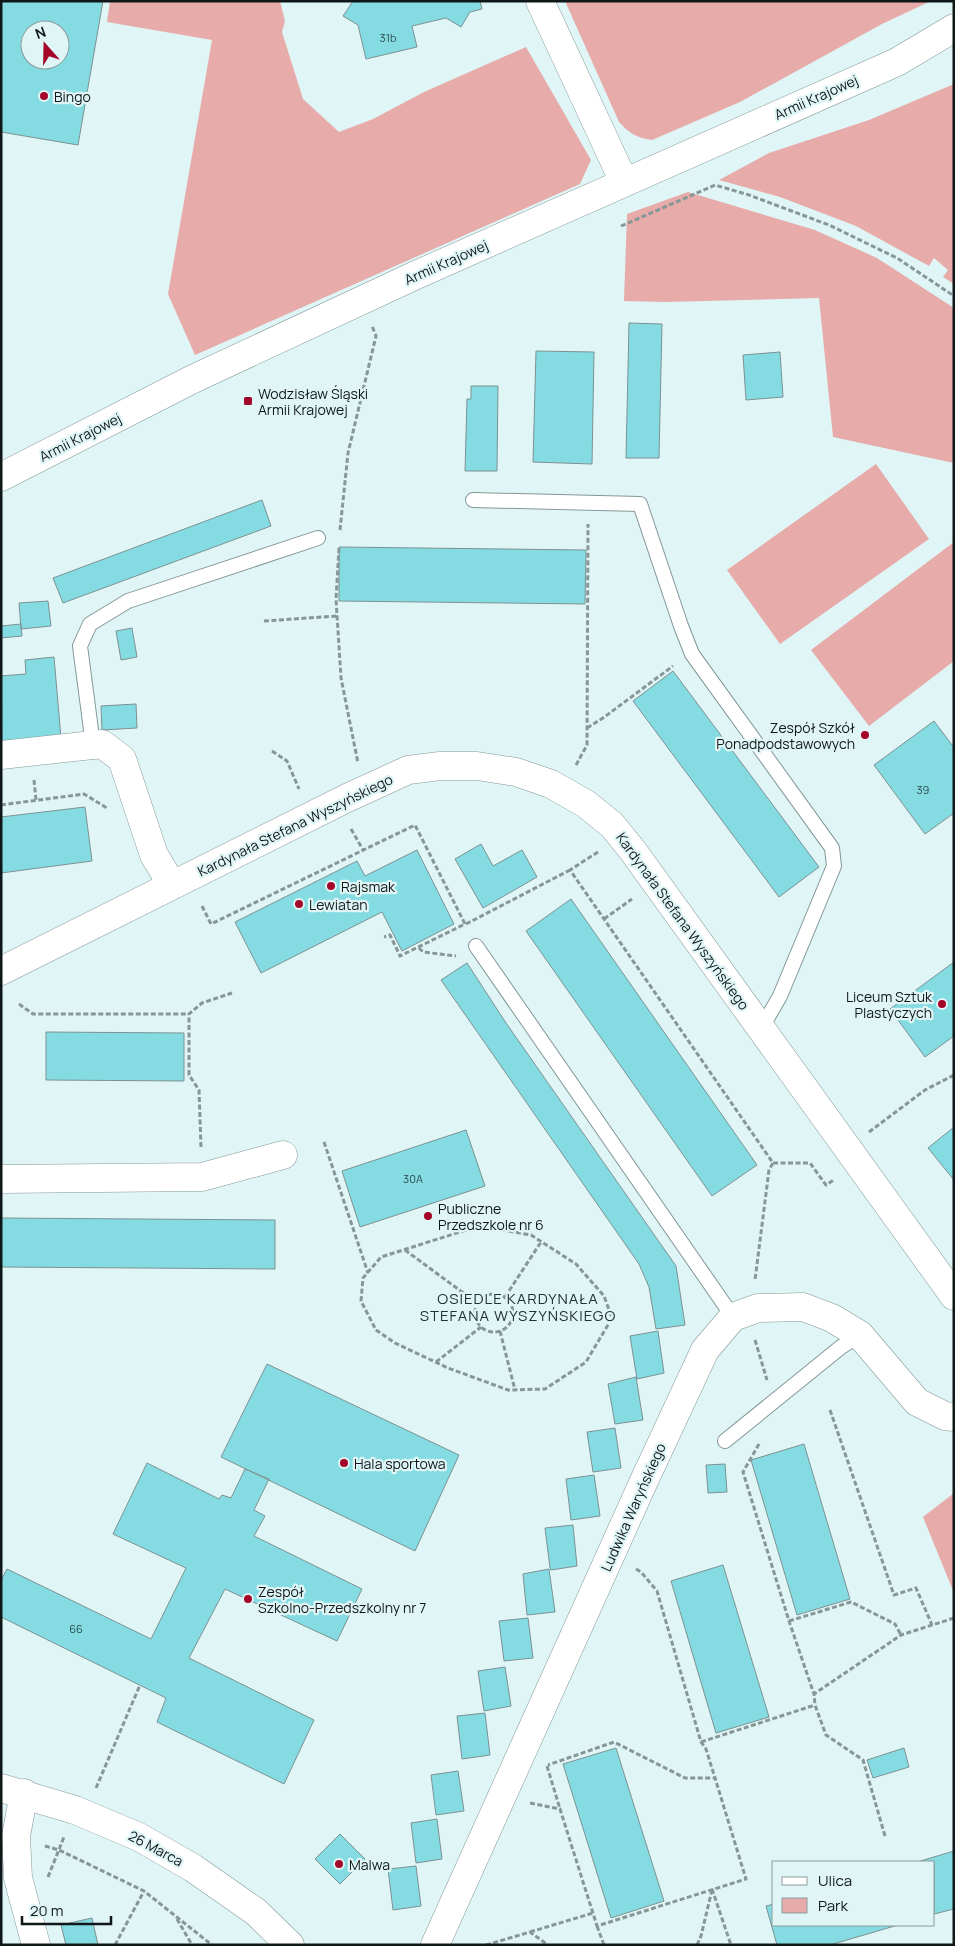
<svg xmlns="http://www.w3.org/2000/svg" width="955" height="1946" viewBox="0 0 955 1946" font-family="Manrope,sans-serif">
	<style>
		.green { fill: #e7abaa }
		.building { fill: #84dce2; stroke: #7d9192; fill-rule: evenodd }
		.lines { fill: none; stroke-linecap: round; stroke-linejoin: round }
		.service-casing { stroke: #839798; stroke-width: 16 }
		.minor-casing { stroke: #839798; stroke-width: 29 }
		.tertiary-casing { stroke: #839798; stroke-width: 29 }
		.secondary-casing { stroke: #839798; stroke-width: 29 }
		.path { stroke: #879697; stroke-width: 3; stroke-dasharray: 5 2.5; stroke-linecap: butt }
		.service { stroke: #fff; stroke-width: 14 }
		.minor { stroke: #fff; stroke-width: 28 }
		.tertiary { stroke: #fff; stroke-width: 28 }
		.secondary { stroke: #fff; stroke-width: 28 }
		.poi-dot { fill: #a30428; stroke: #e0f5f6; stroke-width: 2 }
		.labels { text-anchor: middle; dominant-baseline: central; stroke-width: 4.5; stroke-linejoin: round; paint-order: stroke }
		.number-label { font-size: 11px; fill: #2d484a }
		.poi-label { font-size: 14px; fill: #101718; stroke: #e0f5f6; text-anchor: start }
		.street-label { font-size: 14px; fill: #101718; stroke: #e0f5f6 }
		.neighbourhood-label { font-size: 15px; letter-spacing: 1px; fill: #213233; stroke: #e0f5f6 }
	</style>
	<rect width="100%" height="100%" fill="#e0f5f6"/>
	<path class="green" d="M110 1H280L285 21 282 32 303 99 339 132 373 119 424 92 526 47 591 160 580 184 195 355 168 294 212 40 107 22Z
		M565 1H931L882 24 740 102 652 140C637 138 629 133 619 122Z
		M954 84V284L943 277 948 270 934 258 929 266 856 226 780 197 719 180 769 153 869 120Z
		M688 192 815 230 877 258 954 308V463L833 437 819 298 665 302 624 301 627 214Z
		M876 464 929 539 780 644 727 570Z
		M954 542V661L869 726 811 650Z
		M954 1493V1593L923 1517Z"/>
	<path class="building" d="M1 1H103L78 145 1 132ZM30 30H60V60H30Z
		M353 1H480L482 9 470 12 461 27 446 18 412 26 417 47 366 59 358 25 343 16Z
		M629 323 662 324 659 458H626Z
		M536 351 594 352 592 464 533 462Z
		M780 352 783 397 746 400 743 355Z
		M471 386H498L497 471H465L467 399H471Z
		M262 500 271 526 63 603 53 578Z
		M339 547 586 550 585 604 339 601Z
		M48 601 51 626 21 629 19 603Z
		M21 624 22 636 1 638V626Z
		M132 628 137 657 121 660 116 631Z
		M54 657 61 738 2 743 1 676 26 674 25 660Z
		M673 671 819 867 779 897 633 701Z
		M136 704 137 728 102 730 101 706Z
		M934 721 952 745 954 744V813L925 834 874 765Z
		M85 807 92 861 1 873V817Z
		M481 844 493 866 522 850 537 877 483 908 455 859Z
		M417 850 454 924 402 951 382 912 261 973 235 922 357 861 365 876Z
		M571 899 757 1165 712 1196 526 931Z
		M954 962V1036L925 1057 890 1009Z
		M467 963 506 1023 676 1266 685 1325 656 1329 649 1287 639 1264 441 980Z
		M46 1032 184 1033V1081L46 1080Z
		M954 1127V1180L928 1148Z
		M466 1130 485 1186 360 1227 342 1171Z
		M1 1218 275 1220V1269L1 1267Z
		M658 1331 664 1373 637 1379 630 1336Z
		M267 1364 459 1455 415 1551 221 1457Z
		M636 1377 643 1420 615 1424 608 1384Z
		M615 1428 621 1468 593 1472 587 1432Z
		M804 1444 850 1599 797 1615 751 1460Z
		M147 1463 219 1499 222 1495 231 1498 245 1469 269 1479 254 1510 265 1516 254 1536 362 1589 337 1641 225 1589 189 1658 314 1720 284 1784 157 1722 166 1698 1 1617V1580L7 1569 151 1639 186 1568 113 1534Z
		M725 1464 727 1492 708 1493 706 1465Z
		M594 1475 600 1516 571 1520 566 1479Z
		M573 1525 577 1566 551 1570 550 1568 545 1528Z
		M723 1565 769 1717 716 1733 671 1581Z
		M549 1569 555 1612 527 1615 523 1574Z
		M528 1618 533 1658 504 1661 499 1621Z
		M505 1667 511 1706 484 1711 478 1671Z
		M485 1713 490 1755 462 1759 457 1716Z
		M616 1748 664 1901 611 1918 563 1764Z
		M904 1748 909 1767 873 1778 867 1760Z
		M458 1771 464 1811 436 1815 431 1775Z
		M437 1819 442 1859 416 1863 411 1823Z
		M340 1834 365 1859 340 1884 315 1859Z
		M954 1851V1909L934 1914V1862H917Z
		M416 1866 421 1906 393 1910 388 1869Z
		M774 1904V1925H898L830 1945H777L766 1906Z
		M92 1918 98 1945H66L61 1925Z"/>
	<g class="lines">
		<g class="service-casing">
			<path id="service" d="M473 500 640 504 681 626 692 654 832 848 834 866 780 996 761 1029
				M93 745 80 646 90 624 128 601 318 538
				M476 946 733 1317
				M725 1441 841 1347 860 1335"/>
		</g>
		<g class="minor-casing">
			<path id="minor" d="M540 1 624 182
				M1 755 102 744 122 759 154 855 172 885
				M1 971 347 798 408 770 440 766H477L516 772 551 784 586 804 612 825 633 851 954 1296
				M1 1179 202 1177 283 1155
				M24 1793 16 1836 18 1878 36 1945
				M435 1945 643 1483 705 1350 733 1317 758 1308 803 1307 832 1318 860 1335 917 1402 945 1416 954 1417"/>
		</g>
		<g class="tertiary-casing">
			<path id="tertiary" d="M1 1788 75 1810 139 1837 193 1868 256 1912 290 1945"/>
		</g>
		<g class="secondary-casing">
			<path id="secondary" d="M1 477 191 380 416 275 897 62 954 28"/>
		</g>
		<path class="path" d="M621 226 715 185 749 195 829 225 897 258 954 296
			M340 530 348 453 376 336 372 326
			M339 548 336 599 341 678 358 763
			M264 621 337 616
			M587 728 603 718 673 666
			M272 751 287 761 299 789
			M576 765 587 745 588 524
			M34 780 36 800
			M1 805 84 794 107 808
			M351 829 363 850
			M598 852 570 870 773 1163 769 1170 755 1280
			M202 906 211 924 415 825 465 924 400 956 390 935 384 937
			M604 919 632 899
			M466 924 570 870
			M419 948 423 952 456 956
			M19 1004 33 1014H189
			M869 1132 925 1090 954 1075
			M324 1142 368 1273
			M201 1147 199 1090 189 1075V1014L202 1003 232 993
			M773 1163H810L826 1185 835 1179
			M479 1226 531 1235 576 1264 604 1296 612 1318 586 1362 545 1389 508 1390 448 1368 395 1343 376 1330 361 1301 363 1278 381 1257Z
			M405 1250 477 1303
			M475 1313a19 19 0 1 1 38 0a19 19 0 1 1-38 0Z
			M505 1297 541 1242
			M500 1331 515 1390
			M755 1340 767 1380
			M436 1362 481 1327
			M830 1410 894 1595 916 1588 932 1625
			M759 1444 743 1472 789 1621 814 1694
			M636 1569 641 1572 657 1591 701 1742 706 1749 715 1778
			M789 1621 851 1602 895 1624 901 1635
			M701 1742 815 1705
			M547 1766 560 1809
			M96 1788 140 1685
			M530 1803 560 1809 597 1926 746 1879 715 1778H685L614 1742 548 1765
			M885 1836 863 1760 826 1735 815 1705 814 1694 901 1635 954 1618
			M45 1846 59 1850 144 1891 212 1945
			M48 1877 64 1837
			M712 1889 731 1945
			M177 1919 192 1945
			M597 1926 604 1945
			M530 1932 593 1913
			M115 1945 144 1891
			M486 1945 530 1932 548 1945
			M697 1945 701 1936 712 1890"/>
		<use href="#service" class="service"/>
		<use href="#minor" class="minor"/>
		<use href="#tertiary" class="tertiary"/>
		<use href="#secondary" class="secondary"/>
	</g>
	<g class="poi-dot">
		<circle cx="44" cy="96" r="5"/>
		<rect x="243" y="396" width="10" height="10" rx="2.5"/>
		<circle cx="865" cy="735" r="5"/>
		<circle cx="331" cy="886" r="5"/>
		<circle cx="299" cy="904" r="5"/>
		<circle cx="942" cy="1004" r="5"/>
		<circle cx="428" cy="1216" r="5"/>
		<circle cx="344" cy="1463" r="5"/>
		<circle cx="248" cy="1599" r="5"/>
		<circle cx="339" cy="1864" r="5"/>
	</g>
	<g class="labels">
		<g class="number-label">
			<text x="388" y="37">31b</text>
			<text x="923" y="789">39</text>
			<text x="413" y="1178">30A</text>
			<text x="76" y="1628">66</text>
		</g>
		<g class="poi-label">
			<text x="54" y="96">Bingo</text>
			<text x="258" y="393">Wodzisław Śląski<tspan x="258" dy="16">Armii Krajowej</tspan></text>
			<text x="855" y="727" text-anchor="end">Zespół Szkół<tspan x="855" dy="16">Ponadpodstawowych</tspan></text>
			<text x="341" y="886">Rajsmak</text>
			<text x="309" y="904">Lewiatan</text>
			<text x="932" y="996" text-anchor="end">Liceum Sztuk<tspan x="932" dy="16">Plastyczych</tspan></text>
			<text x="438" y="1208">Publiczne<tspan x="438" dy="16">Przedszkole nr 6</tspan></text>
			<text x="354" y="1463">Hala sportowa</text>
			<text x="258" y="1591">Zespół<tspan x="258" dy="16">Szkolno-Przedszkolny nr 7</tspan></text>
			<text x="349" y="1864">Malwa</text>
		</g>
		<g class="street-label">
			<text transform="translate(816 97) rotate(-24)">Armii Krajowej</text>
			<text transform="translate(446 262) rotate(-24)">Armii Krajowej</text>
			<text transform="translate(80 437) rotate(-27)">Armii Krajowej</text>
			<text transform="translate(295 825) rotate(-26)">Kardynała Stefana Wyszyńskiego</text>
			<text transform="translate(683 921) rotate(54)">Kardynała Stefana Wyszyńskiego</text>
			<text transform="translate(633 1507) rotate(-66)">Ludwika Waryńskiego</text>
			<text transform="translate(156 1848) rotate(28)">26 Marca</text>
		</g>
		<g class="neighbourhood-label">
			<text x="518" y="1298">OSIEDLE KARDYNAŁA<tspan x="518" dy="17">STEFANA WYSZYŃSKIEGO</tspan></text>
		</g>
	</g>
	<rect width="955" height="1946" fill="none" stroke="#101718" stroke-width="5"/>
	<rect x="772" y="1861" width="162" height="65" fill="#e0f5f6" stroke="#8d9c9d"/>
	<rect x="782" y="1877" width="25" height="8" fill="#ffffff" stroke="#8d9c9d"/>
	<text x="818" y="1886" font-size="15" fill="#101718">Ulica</text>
	<rect x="782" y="1898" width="25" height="15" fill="#e7abaa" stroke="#8d9c9d"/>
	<text x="818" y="1911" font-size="15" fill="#101718">Park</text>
	<g transform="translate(45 45) rotate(340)"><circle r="24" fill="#e0f5f6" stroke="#8d9c9d"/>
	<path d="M0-4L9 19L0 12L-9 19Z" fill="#a30428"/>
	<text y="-8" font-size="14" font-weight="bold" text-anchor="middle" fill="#101718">N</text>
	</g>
	<path d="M22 1916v8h89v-8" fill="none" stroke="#101718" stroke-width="2.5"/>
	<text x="30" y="1916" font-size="15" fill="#101718" stroke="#e0f5f6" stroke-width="4" paint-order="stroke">20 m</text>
</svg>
